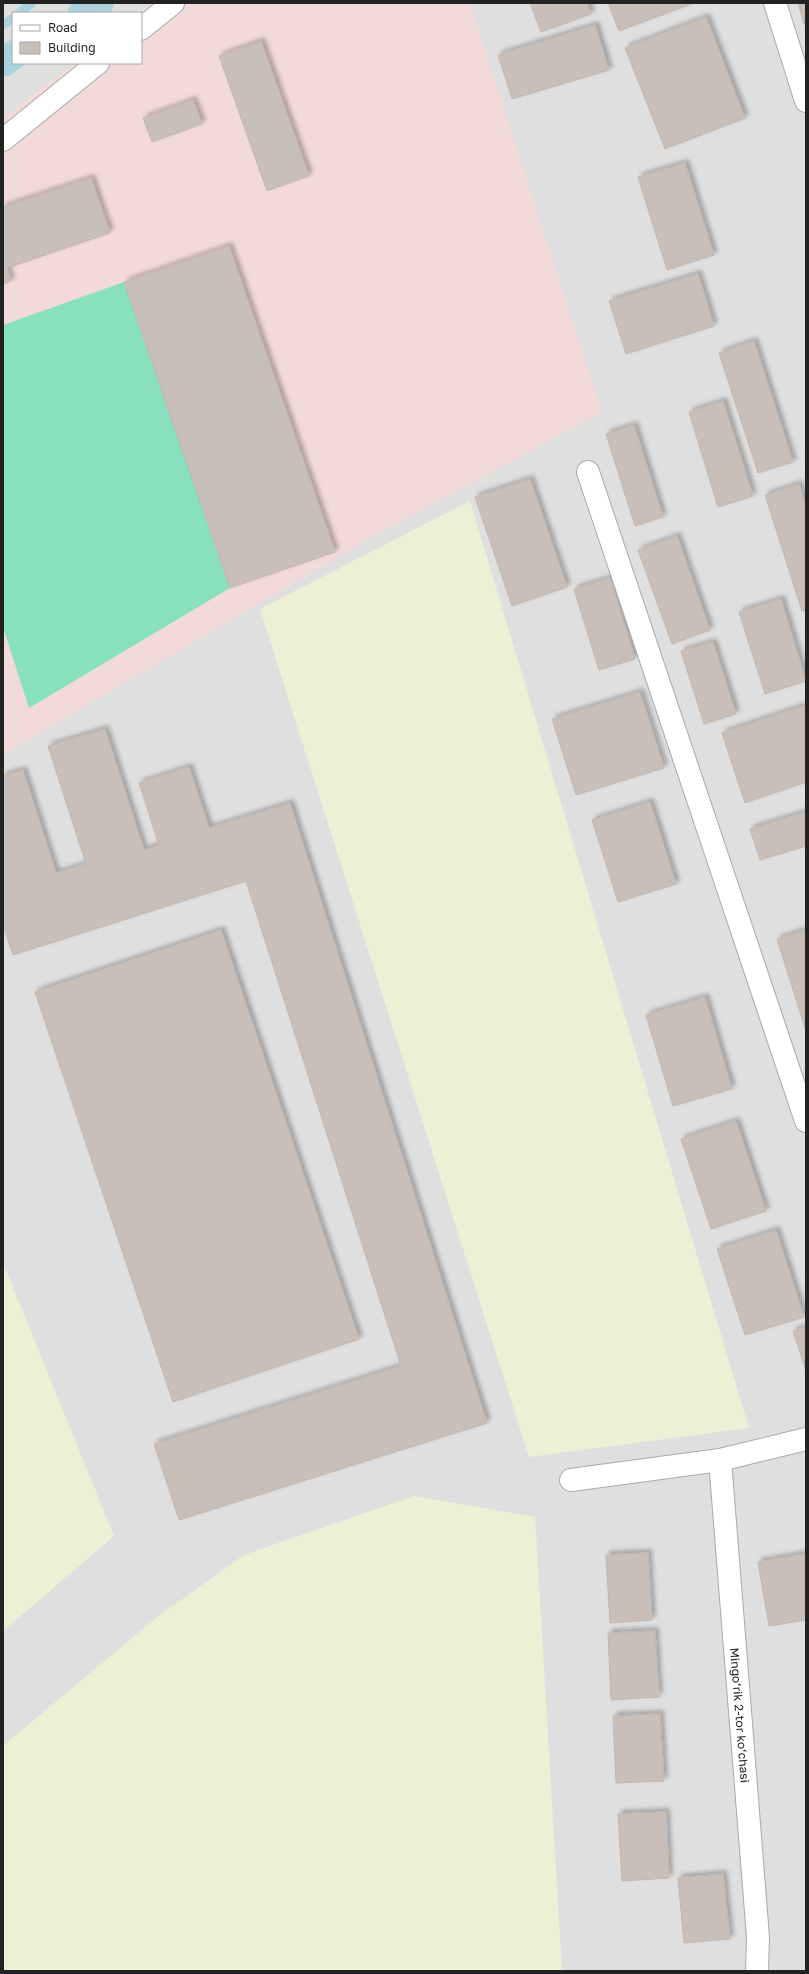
<svg xmlns="http://www.w3.org/2000/svg" width="809" height="1974" viewBox="0 0 809 1974" font-family="'Golos Text',sans-serif">
	<style>
		.residential { fill: #e0dfdf; fill-rule: evenodd }
		.commercial { fill: #f2dad9 }
		.farmland { fill: #eef0d5 }
		.pitch { fill: #88e0be }
		.lines { fill: none; stroke-linecap: round; stroke-linejoin: round }
		.stream { stroke: #aad3df; stroke-width: 9 }
		.canal { stroke: #aad3df; stroke-width: 30 }
		.building { fill: #c7bfb8; stroke: #c4b6ab; filter: url(#shadow) }
		.minor-casing { stroke: #a9a9a9; stroke-width: 24 }
		.minor { stroke: #fff; stroke-width: 22 }
		.labels { text-anchor: middle; dominant-baseline: central; stroke-width: 4; stroke-linejoin: round; paint-order: stroke }
		.street-label { font-size: 12px; fill: #222; stroke: #fff }
	</style>
	<defs>
		<filter id="shadow"><feDropShadow dx="3.5" dy="-3.5" stdDeviation="2" flood-color="#0004"/></filter>
	</defs>
	<rect width="100%" height="100%" fill="#f2efe9"/>
	<path class="residential" d="M3 3H806V1971H3ZM13 13H141V63H13Z"/>
	<path class="commercial" d="M150 3H470L602 412 363 542 3 755V118L74 63H141V13H138Z"/>
	<path class="farmland" d="M470 501 749 1428 529 1457 260 609Z
		M3 1263 114 1536 3 1631Z
		M414 1496 535 1517 562 1971H3V1746L156 1618 244 1555Z"/>
	<path class="pitch" d="M124 282 230 588 29 708 3 627V325Z"/>
	<g class="lines">
		<path class="stream" d="M19 13 32 3
			M3 25 13 18"/>
		<path class="canal" d="M83 13 99 3
			M3 62 13 55"/>
	</g>
	<path class="building" d="M530 3H587L591 14 541 32Z
		M608 3H694L619 31Z
		M798 3H806V24H804Z
		M706 17 745 118 665 149 625 48Z
		M595 25 609 70 512 99 498 55Z
		M261 41 309 176 267 191 219 56Z
		M193 100 202 124 152 142 143 118Z
		M685 163 714 255 667 270 638 177Z
		M91 178 110 233 7 268 11 281 3 284V207Z
		M229 246 335 552 230 588 124 282Z
		M698 274 714 326 626 354 609 301Z
		M754 341 793 462 758 473 719 353Z
		M723 401 753 496 718 507 689 412Z
		M634 425 663 517 635 526 606 434Z
		M530 479 567 587 512 606 475 497Z
		M799 484 806 507V610L802 611 765 495Z
		M677 536 710 630 672 644 638 550Z
		M610 578 635 659 599 670 574 589Z
		M781 599 806 681 765 694 739 612Z
		M713 642 736 714 704 724 681 651Z
		M640 692 664 768 576 795 552 719Z
		M806 705V782L745 803 722 733Z
		M105 729 144 850 159 845 139 783 189 767 209 828 290 803 487 1423 179 1520 154 1444 401 1366 246 881 13 955 3 925V776L23 770 56 873 86 864 48 746Z
		M650 802 676 884 618 902 592 820Z
		M806 812V846L760 860 750 829Z
		M221 930 359 1339 173 1402 35 992Z
		M806 930V1028H805L777 939Z
		M705 997 732 1089 673 1106 646 1015Z
		M736 1121 766 1211 711 1229 681 1139Z
		M776 1230 804 1317 745 1335 717 1249Z
		M806 1327V1371L793 1331Z
		M648 1553 652 1620 610 1623 606 1555Z
		M806 1554V1620L769 1626 758 1562Z
		M655 1631 659 1697 611 1700 608 1633Z
		M660 1714 664 1781 616 1783 613 1716Z
		M666 1812 669 1878 622 1881 618 1814Z
		M723 1874 730 1939 684 1943 678 1878Z"/>
	<g class="lines">
		<g class="minor-casing">
			<g id="minor">
				<path d="M775 3 806 101"/>
				<path d="M141 29 173 3"/>
				<path d="M3 140 98 63"/>
				<path d="M588 472 806 1121"/>
				<path id="s1" d="M720 1460 758 1937 757 1971"/>
				<path d="M571 1480 720 1460 806 1439"/>
			</g>
		</g>
		<use href="#minor" class="minor"/>
	</g>
	<g class="labels">
		<g class="street-label">
			<text stroke="none"><textPath href="#s1" startOffset="256">Mingo‘rik 2-tor ko‘chasi</textPath></text>
		</g>
	</g>
	<rect width="809" height="1974" fill="none" stroke="#222222" stroke-width="8"/>
	<rect x="12" y="12" width="130" height="52" fill="#ffffff" stroke="#a7a7a7"/>
	<rect x="20" y="25" width="20" height="6" fill="#ffffff" stroke="#a7a7a7"/>
	<text x="48" y="32" font-size="12" fill="#222222">Road</text>
	<rect x="20" y="42" width="20" height="12" fill="#c7bfb8" stroke="#a7a7a7"/>
	<text x="48" y="52" font-size="12" fill="#222222">Building</text>
</svg>
